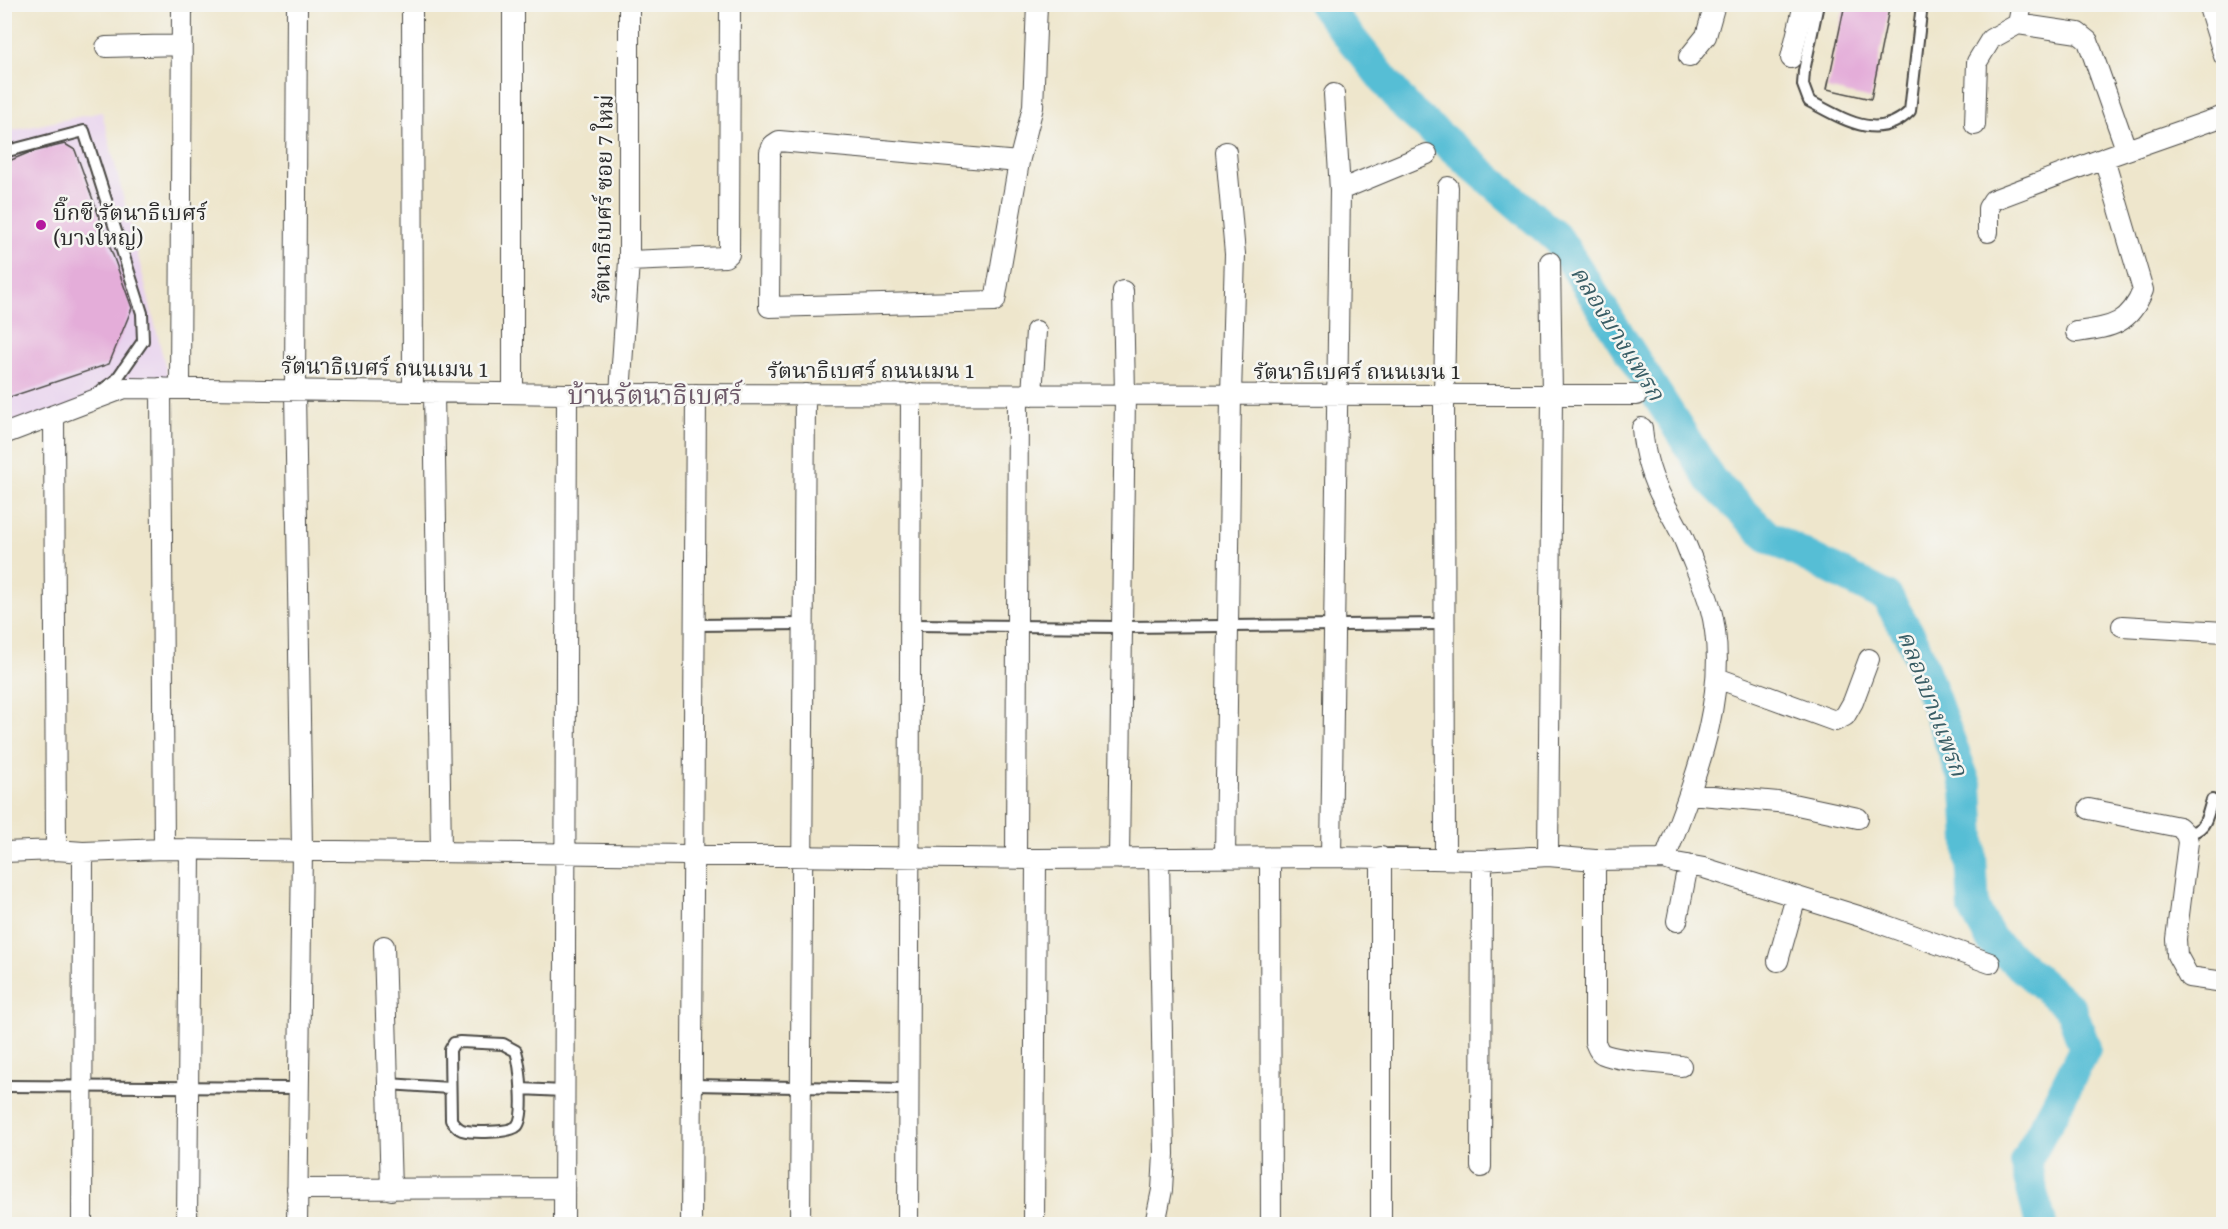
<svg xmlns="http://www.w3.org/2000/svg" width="2228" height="1229" viewBox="0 0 2228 1229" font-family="'Gentium Book Plus','Noto Serif Thai',serif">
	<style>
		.built { fill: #e8d2ee }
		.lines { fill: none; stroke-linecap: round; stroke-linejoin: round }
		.river { stroke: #57bed5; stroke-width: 32 }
		.building { fill: #e4add9 }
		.lane-casing { stroke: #484743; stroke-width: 14 }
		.street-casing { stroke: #484743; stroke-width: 22 }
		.lane { stroke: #fff; stroke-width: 10 }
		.street { stroke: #fff; stroke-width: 20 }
		.poi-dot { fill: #b5179e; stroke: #f6f6f2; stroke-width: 2 }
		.labels { text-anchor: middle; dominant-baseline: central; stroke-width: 5; stroke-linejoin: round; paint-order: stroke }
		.street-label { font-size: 22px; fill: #2b2b2b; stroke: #f6f6f2 }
		.poi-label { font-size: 22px; fill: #2b2b2b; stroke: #f6f6f2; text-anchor: start }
		.water-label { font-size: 24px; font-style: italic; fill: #3a5e66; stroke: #f6f6f2 }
		.quarter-label { font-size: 26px; fill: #6c5868; stroke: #f6f6f2 }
	</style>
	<rect width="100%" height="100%" fill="#f6f6f2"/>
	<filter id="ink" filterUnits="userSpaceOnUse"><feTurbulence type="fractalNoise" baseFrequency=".0167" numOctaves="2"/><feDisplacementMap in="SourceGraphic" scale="12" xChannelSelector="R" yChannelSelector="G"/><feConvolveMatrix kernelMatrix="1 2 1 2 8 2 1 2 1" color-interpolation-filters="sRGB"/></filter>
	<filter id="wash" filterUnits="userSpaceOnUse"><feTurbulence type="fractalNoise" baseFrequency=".008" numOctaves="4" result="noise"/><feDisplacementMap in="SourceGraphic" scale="24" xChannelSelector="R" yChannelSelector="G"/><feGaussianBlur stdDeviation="1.35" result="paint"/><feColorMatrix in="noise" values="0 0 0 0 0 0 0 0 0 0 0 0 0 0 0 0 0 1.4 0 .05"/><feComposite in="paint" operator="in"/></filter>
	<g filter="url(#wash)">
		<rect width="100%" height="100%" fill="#eee6cc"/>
		<path class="built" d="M102 112 172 393 125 395 5 439V132Z"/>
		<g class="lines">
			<path class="river" d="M1323 4 1407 108 1558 239 1711 480 1767 536 1887 597 1913 641 1967 788 1974 909 1992 941 2071 1009 2085 1048 2055 1108 2025 1162 2041 1224"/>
		</g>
		<g id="blocks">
			<path class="building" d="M1845 4H1890L1871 99 1827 89Z
				M65 144 75 150 132 308 109 364 4 399V163L28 153Z"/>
		</g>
	</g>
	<g filter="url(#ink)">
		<use href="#blocks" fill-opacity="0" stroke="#484743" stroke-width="1.5"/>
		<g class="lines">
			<g class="lane-casing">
				<path id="lane" d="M1818 4 1804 71 1803 85 1809 101C1842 118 1878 143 1910 111L1922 4
					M4 152 84 131 142 313 143 341 116 380 102 390
					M695 625 803 624
					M910 625 1122 627 1445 624
					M2186 834C2207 830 2206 819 2212 800
					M460 1042 503 1044 516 1051C520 1064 526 1116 517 1126 510 1133 472 1133 462 1130 457 1128 454 1124 451 1120L450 1050 454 1043Z
					M388 1084 449 1088
					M693 1085 908 1089
					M4 1086 299 1088
					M521 1089 563 1091"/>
			</g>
			<g class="street-casing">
				<path id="street" d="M297 4 295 390 302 850 297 1224
					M412 4 413 391
					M513 4V393
					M2208 4 2224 56
					M2018 24 2022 4
					M106 47 182 45
					M1689 57 1706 36 1715 4
					M1791 58 1804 4
					M1334 94 1340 190
					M1975 125 1977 62 1991 39 2018 24 2078 33 2088 41 2126 149
					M1019 162 995 301 769 307 770 152 773 145 779 141 1019 162 1033 107 1037 4
					M1988 232V208L1993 200 2104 158
					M629 261 725 257 729 254 730 4
					M2076 332C2110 327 2129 326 2143 290L2104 158 2224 116
					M161 388 164 849
					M180 388 182 4
					M434 392 441 852
					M620 394 629 261V4
					M1032 395 1036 331
					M54 415 56 850
					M4 434 125 388 567 394 1637 395
					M2122 626 2224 632
					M1717 678 1835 721 1845 716 1853 702 1869 659
					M1690 794 1788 803 1858 818
					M2089 809 2179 827 2186 834 2188 842 2176 939 2177 955 2189 977 2224 982
					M4 852 56 850 83 852 164 849 1036 859 1331 857 1482 860 1548 856 1595 860 1665 859C1694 782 1733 689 1710 606 1704 585 1693 563 1685 542 1679 528 1671 515 1664 502 1651 478 1644 455 1642 428
					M1548 856 1552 395 1550 262
					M1331 857 1340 190 1427 154
					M1381 857V1224
					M1016 858 1018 395
					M1225 858 1231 395 1235 254 1226 152
					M1119 859 1125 395 1123 291
					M1270 859 1271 1224
					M1445 859 1444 395 1448 187
					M1665 859 1676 863 1704 868 1868 919 1990 963
					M1595 860V1042C1597 1047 1599 1052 1603 1054 1618 1061 1662 1063 1681 1066
					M1677 921 1688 865
					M384 946 391 1190
					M1778 961 1796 897
					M1481 1167 1482 860
					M297 1189 564 1188
					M82 1224 83 852
					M187 1224 190 850
					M564 1224 567 394
					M691 1224 696 394
					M800 1224 805 394
					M908 1224 911 394
					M1034 1224 1036 859
					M1155 1224 1162 1190 1164 1154 1159 859"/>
			</g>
			<use href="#lane" class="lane"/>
			<use href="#street" class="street"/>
		</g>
	</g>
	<circle class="poi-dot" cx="41" cy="225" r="6"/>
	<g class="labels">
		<g class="street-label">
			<text transform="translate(603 199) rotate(-89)">รัตนาธิเบศร์ ซอย 7 ใหม่</text>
			<text transform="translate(385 367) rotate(1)">รัตนาธิเบศร์ ถนนเมน 1</text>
			<text x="871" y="370">รัตนาธิเบศร์ ถนนเมน 1</text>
			<text x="1357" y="371">รัตนาธิเบศร์ ถนนเมน 1</text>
		</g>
		<g class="poi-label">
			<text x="53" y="212">บิ๊กซี รัตนาธิเบศร์<tspan x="53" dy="25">(บางใหญ่)</tspan></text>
		</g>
		<g class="water-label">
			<text transform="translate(1618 333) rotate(58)">คลองบางแพรก</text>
			<text transform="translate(1933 703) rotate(69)">คลองบางแพรก</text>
		</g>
		<g class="quarter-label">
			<text x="655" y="394">บ้านรัตนาธิเบศร์</text>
		</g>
	</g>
	<rect width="2228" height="1229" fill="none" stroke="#f6f6f2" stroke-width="24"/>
</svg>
